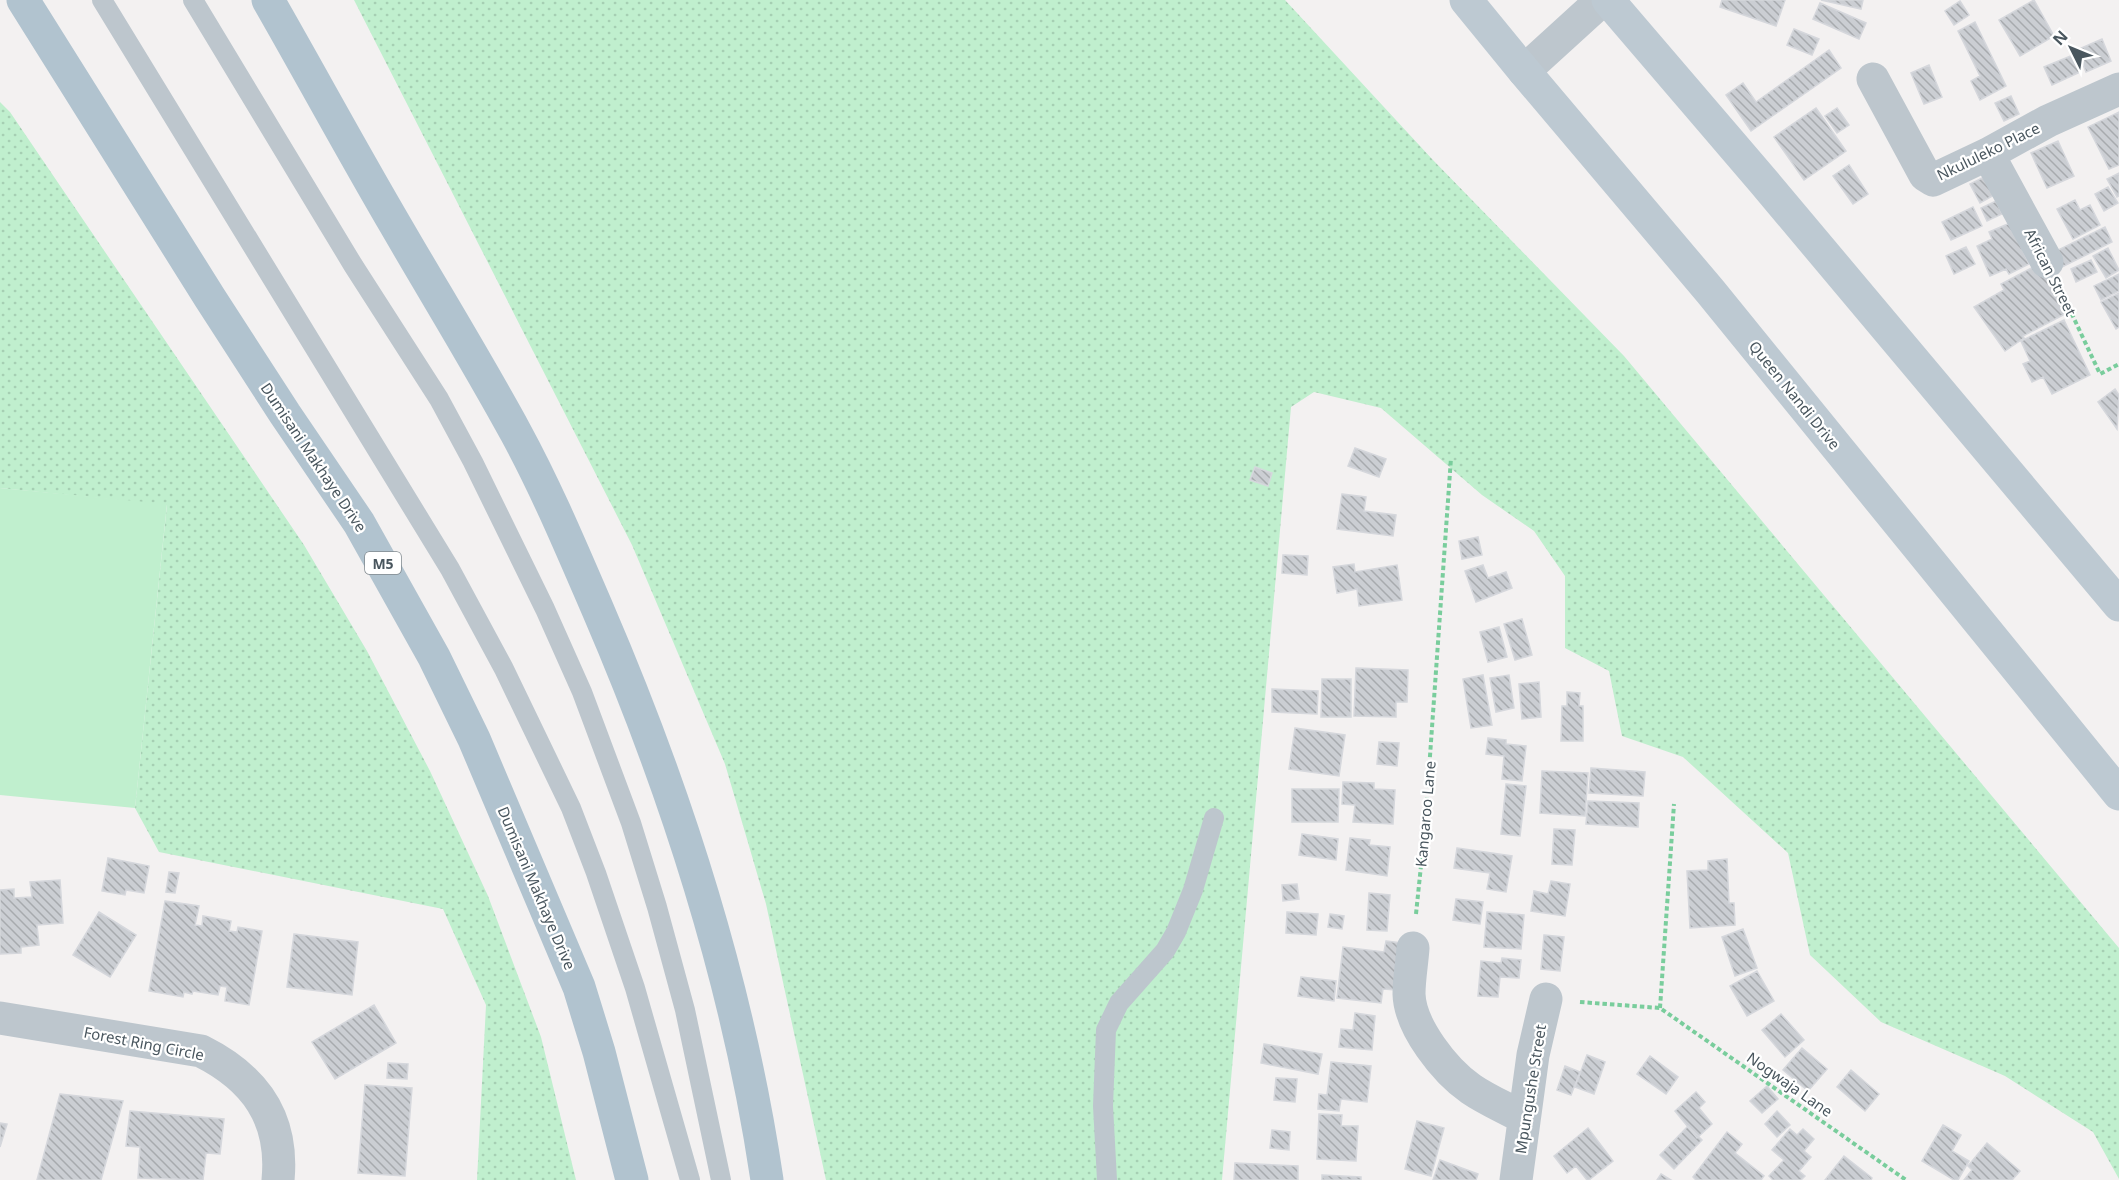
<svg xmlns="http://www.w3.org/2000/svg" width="2119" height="1180" viewBox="0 0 2119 1180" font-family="'Noto Sans',sans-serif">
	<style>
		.grass { fill: url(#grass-dots) }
		.garden { fill: #c0efce }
		.building { fill: url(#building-back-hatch); stroke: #d5d7dc; stroke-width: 1.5 }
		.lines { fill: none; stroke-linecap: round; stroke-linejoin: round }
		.path { stroke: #79cd9c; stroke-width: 4; stroke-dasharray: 4.5 3; stroke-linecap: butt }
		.service { stroke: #bdc6cd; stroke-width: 20 }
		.minor { stroke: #bdc6cd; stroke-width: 33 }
		.secondary { stroke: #bdc9d2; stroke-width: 33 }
		.primary { stroke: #b1c3cf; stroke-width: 33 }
		.labels { text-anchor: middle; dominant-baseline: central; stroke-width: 4.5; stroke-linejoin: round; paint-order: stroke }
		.shield { fill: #fff; stroke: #80898e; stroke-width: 1.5 }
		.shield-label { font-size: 14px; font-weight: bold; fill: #49565e }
		.street-label { font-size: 15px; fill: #49565e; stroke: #fff }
	</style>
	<defs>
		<pattern id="grass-dots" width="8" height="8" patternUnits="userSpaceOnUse" patternTransform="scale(1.5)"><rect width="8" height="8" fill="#c0efce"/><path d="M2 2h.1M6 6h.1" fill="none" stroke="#a6cfb3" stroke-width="1.8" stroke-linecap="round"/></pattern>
		<pattern id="building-back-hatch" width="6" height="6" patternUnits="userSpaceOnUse" patternTransform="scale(1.5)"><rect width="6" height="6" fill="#cbced3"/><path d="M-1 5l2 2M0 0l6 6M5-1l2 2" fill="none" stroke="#a7aaae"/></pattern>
	</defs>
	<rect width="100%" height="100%" fill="#f3f1f1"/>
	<path class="grass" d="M354 0H1285L1432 159 1624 356 2119 948V1179L2093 1132 2005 1076 1881 1022 1810 955 1788 853 1683 757 1622 736 1609 671 1565 648V576L1534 531 1482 495 1381 408 1314 392 1291 407 1222 1180H826L766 904 725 764 632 545Z
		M0 102 10 112 304 545 367 651 430 771 488 896 541 1037 576 1180H477L486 1005 443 909 159 852 135 808 167 505 0 488Z"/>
	<path class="garden" d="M0 488 167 504 135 808 0 795Z"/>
	<path class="building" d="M1722 0H1785L1776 26 1720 7Z
		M1821 0H1863L1861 9Z
		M2034 0 2054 36 2020 56 1999 20Z
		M1960 1 1969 15 1954 25 1945 11Z
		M1820 3 1866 23 1859 39 1813 19Z
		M1975 22 2006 86 1980 100 1971 81 1980 76 1958 31Z
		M1794 29 1819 39 1812 55 1787 45Z
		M2102 39 2111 61 2086 72 2077 50Z
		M1829 50 1841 68 1751 131 1726 95 1743 83 1756 102Z
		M2073 55 2080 72 2052 85 2044 67Z
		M1929 65 1942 97 1924 104 1911 73Z
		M2011 96 2019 114 2004 121 1995 103Z
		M1816 108 1846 151 1804 180 1774 137Z
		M1837 108 1849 125 1837 133 1825 116Z
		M2119 112V165L2109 169 2088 127Z
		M2058 141 2074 176 2047 188 2031 153Z
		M1849 165 1868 194 1853 204 1833 176Z
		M2119 173V196L2117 197 2107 179Z
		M1986 176 1996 194 1980 203 1970 184Z
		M2108 187 2118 203 2104 211 2095 194Z
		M2075 200 2080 210 2090 205 2100 225 2073 239 2057 209Z
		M1996 201 2002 214 1987 221 1981 208Z
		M1973 207 1982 226 1951 240 1942 222Z
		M2010 223 2029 264 2009 274 2006 269 1990 276 1977 246 1992 239 1989 232Z
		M2105 227 2112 242 2062 267 2054 252Z
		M1966 247 1975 264 1954 274 1946 256Z
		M2108 248 2119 270 2106 278 2093 256Z
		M2091 260 2097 272 2076 282 2071 269Z
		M2041 263 2067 313 2023 336 2024 338 2005 351 1974 307 2004 290 2001 284Z
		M2119 274V291L2101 300 2094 286Z
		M2119 293V327L2116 329 2101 302Z
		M2064 320 2090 375 2052 394 2043 377 2032 382 2023 364 2030 361 2021 341Z
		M2115 389 2119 395 2117 429 2098 402Z
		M1355 448 1386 459 1379 477 1348 466Z
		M1255 467 1272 473 1268 486 1250 480Z
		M1342 494 1366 497 1364 511 1396 515 1393 536 1337 529Z
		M1478 537 1482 555 1462 559 1459 541Z
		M1283 555 1308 556 1307 575 1282 573Z
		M1354 564 1355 572 1397 565 1402 600 1359 606 1357 589 1337 593 1333 567Z
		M1483 565 1488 578 1506 572 1512 588 1476 602 1465 571Z
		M1522 619 1532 655 1515 660 1504 624Z
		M1499 627 1507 657 1488 662 1480 632Z
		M1356 668 1408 670 1407 702H1396V717L1354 716Z
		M1483 675 1492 725 1471 728 1463 679Z
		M1509 675 1514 708 1496 712 1490 678Z
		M1322 679H1351V717H1321Z
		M1539 682 1541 717 1522 719 1519 684Z
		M1272 689 1318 691 1317 714 1272 712Z
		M1567 692 1580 693 1579 706H1583V741H1561L1562 706H1567Z
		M1295 728 1345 735 1339 776 1289 769Z
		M1488 738 1506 740V744L1526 746 1522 781 1502 779 1504 756 1486 754Z
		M1379 742 1399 743 1397 766 1377 764Z
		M1591 768 1645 772 1643 796 1589 793Z
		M1542 771 1588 773 1585 816 1540 813Z
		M1343 782 1374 783V789L1395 790 1393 824 1353 822 1355 805 1342 804Z
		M1506 784 1526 786 1520 836 1501 834Z
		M1292 789H1339L1338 822H1292Z
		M1588 801 1639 803 1638 827 1586 824Z
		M1554 829 1575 830 1572 865 1552 864Z
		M1302 834 1338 839 1336 860 1299 855Z
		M1350 838 1370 840 1369 845 1390 847 1387 876 1346 870Z
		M1457 848 1512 856 1506 892 1487 889 1490 873 1454 868Z
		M108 858 149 866 144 893 126 890 125 895 102 891Z
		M1727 859 1729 903H1734L1735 925 1690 928 1687 871 1708 870V861Z
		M169 872 179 873 175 893 166 892Z
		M60 880 63 923 37 925 39 945 21 947V953L0 954V890L14 889V898L32 897 30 882Z
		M1551 881 1570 884 1565 916 1531 911 1534 891 1548 894Z
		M1297 884 1299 899 1283 901 1282 885Z
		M1369 893 1390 895 1387 931 1367 930Z
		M1456 899 1483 902 1480 924 1453 920Z
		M165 901 199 906 195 925 202 926 203 916 231 921 229 931 237 932 238 927 262 931 249 1005 225 1001 227 987 220 986 218 995 193 991 192 994 184 992 183 997 149 991Z
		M99 912 136 935 110 977 73 955Z
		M1287 912 1318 914 1316 935 1286 933Z
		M1487 912 1524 915 1521 949 1484 947Z
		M1330 914 1344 916 1342 929 1328 927Z
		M1743 929 1757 968 1735 976 1722 937Z
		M294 934 358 942 352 995 287 987Z
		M1544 935 1564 937 1560 971 1541 969Z
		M1386 941 1409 944 1396 990 1383 989 1381 1003 1337 998 1343 947 1384 952Z
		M1502 958 1521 960 1519 978 1500 977 1498 997 1478 996 1481 961 1501 963Z
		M1757 971 1774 1001 1747 1016 1730 986Z
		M1301 977 1336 981 1334 1001 1298 996Z
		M374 1005 396 1043 335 1079 312 1042Z
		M1355 1013 1375 1016 1372 1050 1339 1047 1341 1029 1353 1030Z
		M1781 1014 1804 1040 1785 1057 1762 1030Z
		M1264 1044 1322 1054 1318 1074 1261 1063Z
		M1802 1048 1827 1069 1808 1091 1783 1070Z
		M1587 1055 1605 1062 1594 1094 1575 1087Z
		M1650 1056 1678 1077 1666 1094 1637 1074Z
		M1331 1062 1371 1066 1367 1102 1341 1099 1339 1111 1318 1109 1319 1094 1327 1095Z
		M388 1063 408 1064 407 1079 387 1078Z
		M1565 1066 1580 1072 1571 1095 1557 1090Z
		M1851 1070 1879 1094 1865 1111 1837 1087Z
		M1276 1078 1297 1079 1295 1102 1274 1100Z
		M365 1085 412 1088 405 1176 358 1173Z
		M1767 1086 1778 1099 1762 1113 1750 1101Z
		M1696 1092 1705 1102 1699 1108 1712 1124 1697 1138 1675 1111Z
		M60 1094 123 1101 101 1180H37Z
		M130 1111 224 1119 220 1154 206 1153 203 1180 138 1178 140 1147 126 1146Z
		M1777 1111 1790 1125 1777 1137 1765 1124Z
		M1319 1114 1342 1115 1341 1126H1358L1356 1161 1317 1159Z
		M1417 1121 1444 1128 1431 1176 1405 1169Z
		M0 1123 7 1124 0 1147Z
		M1943 1125 1961 1135 1952 1151 1969 1161 1958 1180H1954L1922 1161Z
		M1688 1126 1702 1140 1674 1169 1660 1155Z
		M1588 1128 1613 1161 1589 1180H1587L1576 1166 1567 1173 1554 1156Z
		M1790 1129 1797 1135 1803 1129 1814 1139 1804 1151 1811 1157 1799 1171 1805 1176 1801 1180H1773L1769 1176 1784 1160 1772 1150Z
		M1272 1130 1290 1132 1289 1150 1270 1148Z
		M1727 1132 1742 1144 1735 1153 1764 1176 1761 1180H1696L1693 1177Z
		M1987 1143 2020 1171 2012 1180H1964L1972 1170 1968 1166Z
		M1844 1156 1872 1178 1871 1180H1825Z
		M1440 1160 1478 1174 1476 1180H1433Z
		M1235 1163 1298 1166V1180H1234Z
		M1661 1174 1671 1180H1657Z
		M1322 1175 1361 1177V1180H1322Z"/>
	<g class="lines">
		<path class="path" d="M2062 293 2100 374 2119 364
			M1416 914 1425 827 1451 458
			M1580 1002 1660 1008 1906 1180
			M1660 1008 1674 804"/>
		<path class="service" d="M102 0 450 569 504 669 571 808 596 873 635 988 690 1180
			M193 0 353 265 439 399 473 462 545 609 582 692 631 823 657 907 685 1010 721 1180
			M1107 1180 1103 1106 1106 1030 1119 1003 1165 951 1176 932 1193 890 1214 818"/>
		<path class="minor" d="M1524 71 1602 0
			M1873 79 1925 175 1933 180 1988 154 2048 121 2119 89
			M1988 154 2047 262
			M1413 948C1412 963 1409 979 1409 994 1410 1027 1445 1071 1471 1089 1487 1100 1506 1108 1524 1118
			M0 1018 201 1051C255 1078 284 1118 278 1180
			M1516 1180 1533 1055 1546 999"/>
		<path class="secondary" d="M1466 0 1524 71 1710 291 2119 794
			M1608 0 1763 181 2119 605"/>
		<path class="primary" d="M23 0 210 298 285 414 359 523 434 657 474 739 579 987 599 1052 632 1180
			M268 0C311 75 352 151 396 226 436 295 478 363 516 433 547 490 572 550 598 610 676 791 738 984 767 1180"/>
	</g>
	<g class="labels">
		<rect class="shield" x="365" y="552" width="36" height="22" rx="4.5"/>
		<g class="shield-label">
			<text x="383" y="563">M5</text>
		</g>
		<g class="street-label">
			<text transform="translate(1988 151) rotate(-26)">Nkululeko Place</text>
			<text transform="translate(2051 272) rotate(63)">African Street</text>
			<text transform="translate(1795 395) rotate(51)">Queen Nandi Drive</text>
			<text transform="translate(314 457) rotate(56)">Dumisani Makhaye Drive</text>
			<text transform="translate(1425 814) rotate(-85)">Kangaroo Lane</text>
			<text transform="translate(537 888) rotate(67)">Dumisani Makhaye Drive</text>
			<text transform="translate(144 1043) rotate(11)">Forest Ring Circle</text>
			<text transform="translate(1790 1084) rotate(35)">Nogwaja Lane</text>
			<text transform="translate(1530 1089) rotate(-81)">Mpungushe Street</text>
		</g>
	</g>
	<g transform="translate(2071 48) rotate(313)" stroke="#ffffff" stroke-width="4.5" paint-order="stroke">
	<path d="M0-4.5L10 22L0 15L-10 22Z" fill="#49565e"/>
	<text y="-9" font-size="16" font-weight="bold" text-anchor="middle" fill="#49565e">N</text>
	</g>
</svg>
